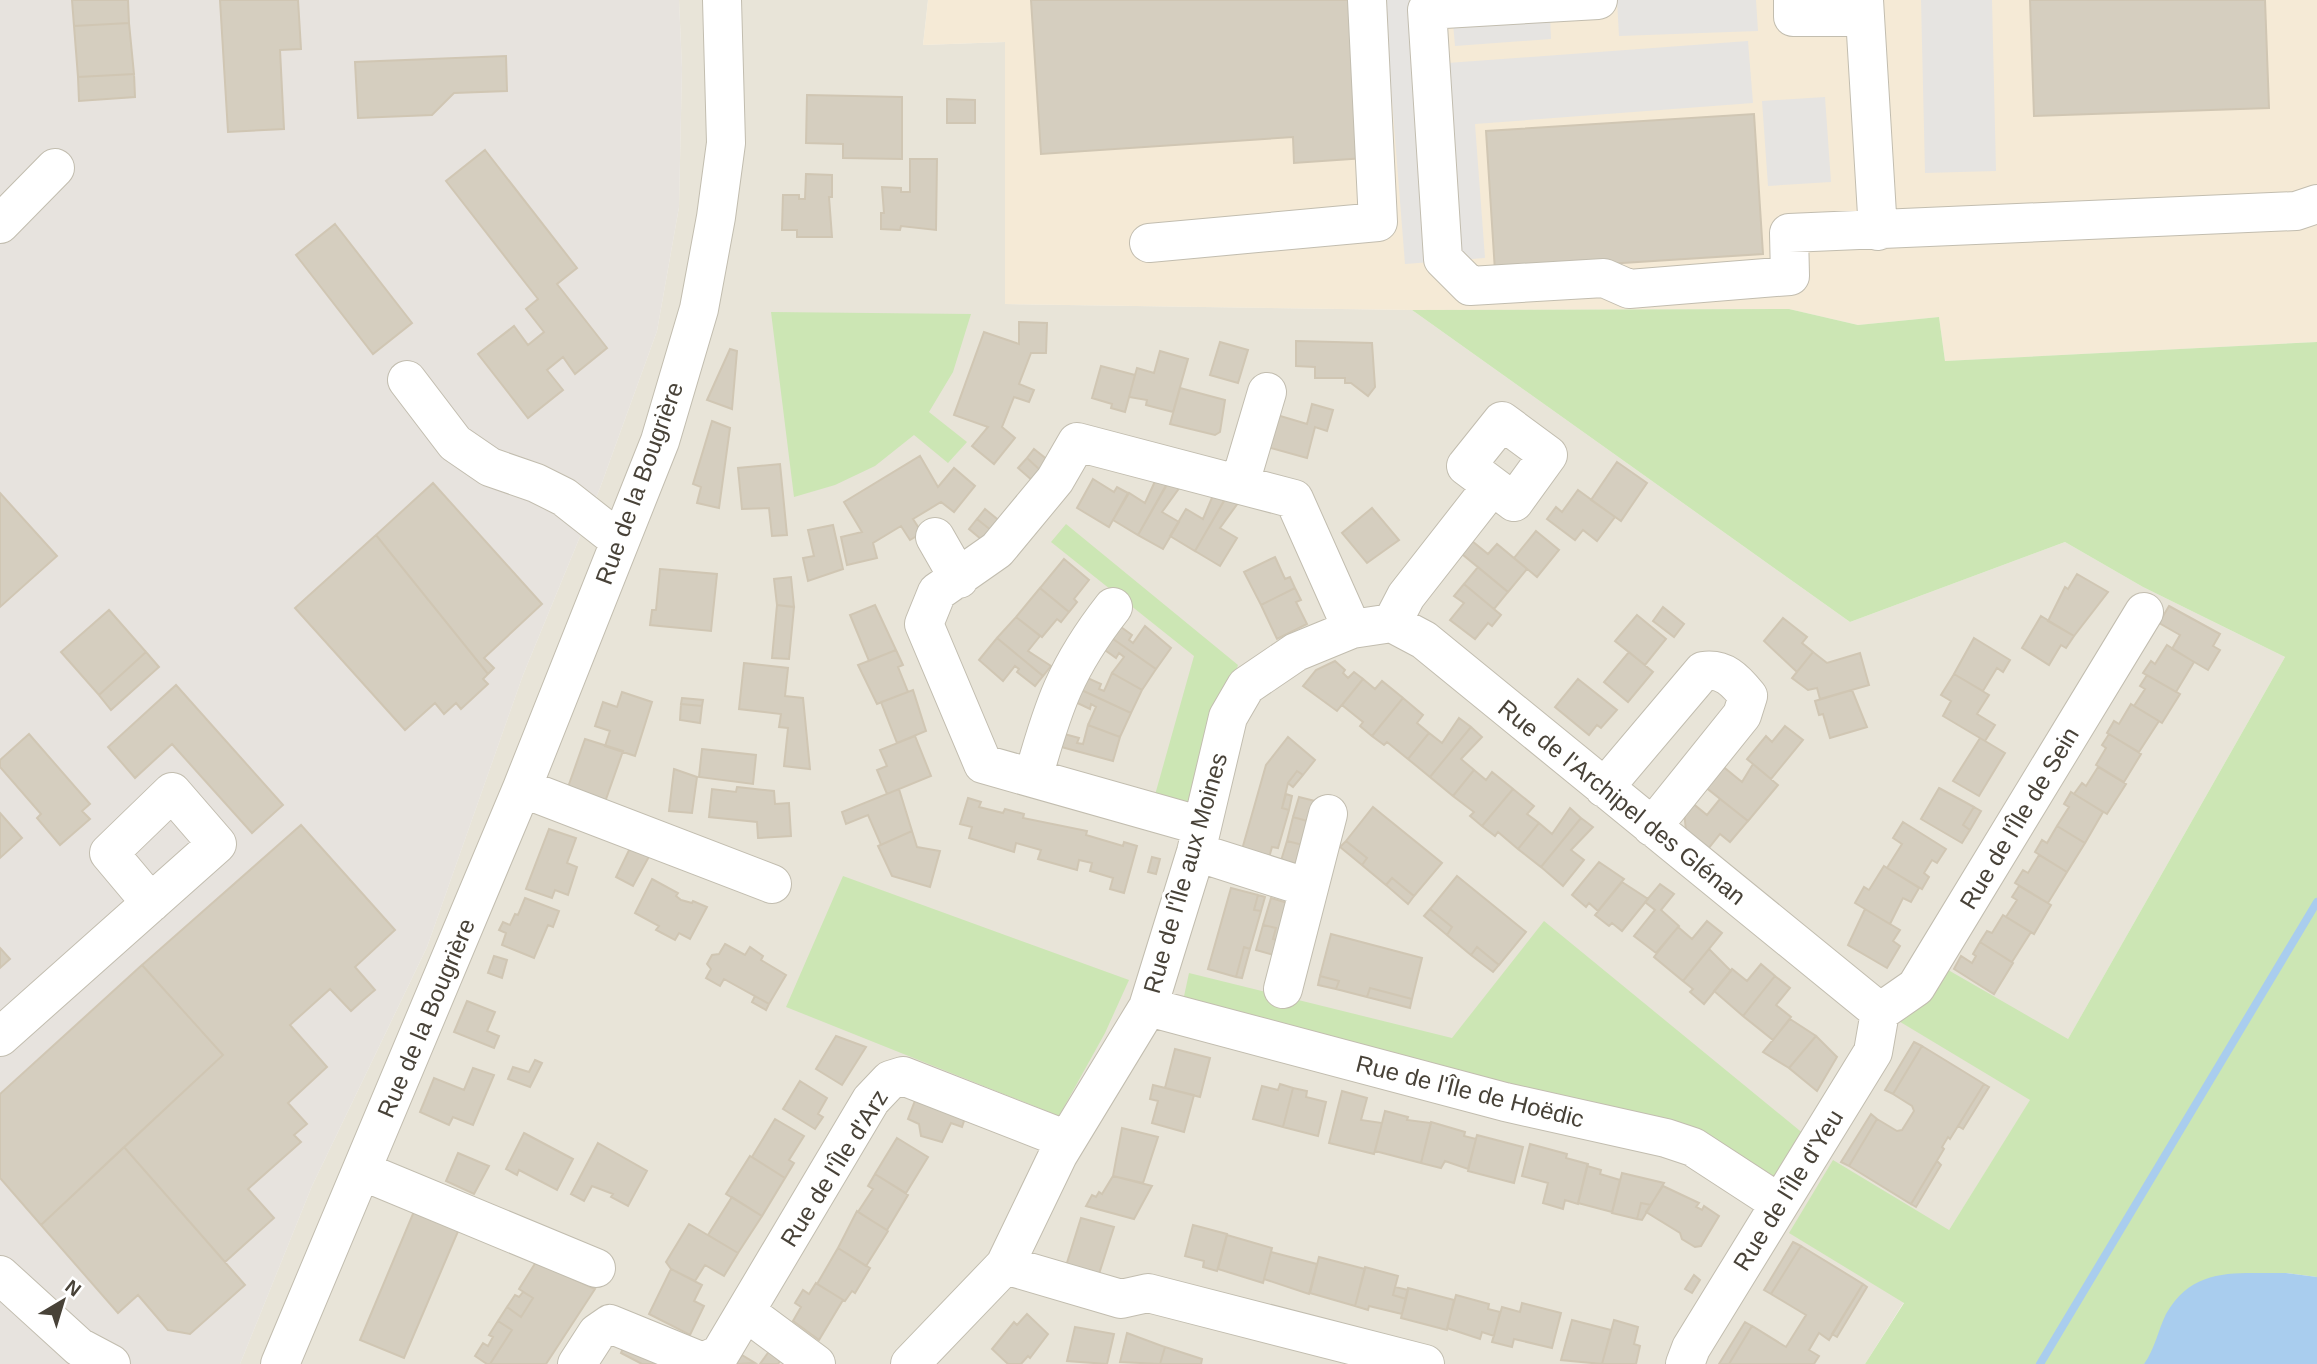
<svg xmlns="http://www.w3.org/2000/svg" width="2317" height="1364" viewBox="0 0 2317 1364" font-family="Helvetica,sans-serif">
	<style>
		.residential { fill: #e8e4d8 }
		.commercial { fill: #f5ead6 }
		.industrial { fill: #e7e3de }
		.green { fill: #cce6b4 }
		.parking { fill: #e6e4e1 }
		.water { fill: #a9cdee }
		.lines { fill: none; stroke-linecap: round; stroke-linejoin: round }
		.stream { stroke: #a9cdee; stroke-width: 8 }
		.building { fill: #d5cebf; stroke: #d0c6b3; stroke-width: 2 }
		.minor-casing { stroke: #c2bdaf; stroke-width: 40 }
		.minor { stroke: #fff; stroke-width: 38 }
		.labels { text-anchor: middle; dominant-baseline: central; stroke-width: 7; stroke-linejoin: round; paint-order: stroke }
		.street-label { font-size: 24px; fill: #484238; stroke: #fff }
	</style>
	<rect width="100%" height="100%" fill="#f4f2ea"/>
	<path class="residential" d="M679 0H928L923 45 1005 42 1006 304 1412 310 1850 622 2065 542 2143 587 2285 657 2059 1055 1865 1364H240L312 1186 427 947 523 675 600 488 657 331 679 207 682 68Z"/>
	<path class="commercial" d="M928 0H2317V342L1945 361 1939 317 1858 325 1789 309 1412 310 1005 304V42L923 45Z"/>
	<path class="industrial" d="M0 0H679L682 68 679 207 657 331 600 488 523 675 427 947 312 1186 240 1364H0Z"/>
	<path class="green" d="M1789 309 1858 325 1939 317 1945 361 2317 342V1277L2286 1273 2144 1364H1865L1904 1303 1789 1233 1833 1160 1949 1230 2030 1100 1897 1020 1943 967 2068 1039 2285 657 2143 587 2065 542 1850 622 1412 310Z
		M771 312 971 314 953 372 929 412 967 442 948 463 914 435 875 466 835 485 794 497Z
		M1066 524 1238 665 1191 808 1153 802 1194 656 1051 542Z
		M843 876 1129 980 1105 1033 1059 1116 786 1007Z
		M1544 921 1805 1135 1781 1176 1766 1179 1463 1073 1183 1001 1189 973 1452 1038Z"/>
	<path class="parking" d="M1384 0H1415L1420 65 1748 41 1753 103 1475 124 1485 258 1405 264Z
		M1451 0 1550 15 1551 39 1455 46Z
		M1617 0H1756L1758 31 1619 36Z
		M1921 0H1992L1996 171 1925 173Z
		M1825 97 1831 182 1768 186 1762 101Z"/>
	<path class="water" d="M2286 1273 2317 1277V1364H2144C2155 1349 2158 1330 2166 1314 2194 1265 2237 1274 2286 1273Z"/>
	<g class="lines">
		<path class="stream" d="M2040 1364 2317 902"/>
	</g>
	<path class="building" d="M72 0H128L129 23 74 26Z
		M220 0H298L301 49 280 50 284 129 228 132Z
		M1031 0H1355L1365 158 1294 163 1293 137 1041 154Z
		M2030 0H2265L2269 108 2034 116Z
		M129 23 134 74 78 77 74 26Z
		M506 56 507 91 454 93 432 115 358 118 355 62Z
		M134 74 135 97 79 101 78 77Z
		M807 95 902 97V159L843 158V144L806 143Z
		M947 99 975 100V123H947Z
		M1754 114 1763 254 1495 271 1486 131Z
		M485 150 577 268 557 284 607 348 575 374 563 357 547 370 563 390 528 418 478 354 514 326 528 345 544 332 526 309 538 299 446 181Z
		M910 159H937L936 230 901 226 900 230 881 229V213H884L882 187 901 188V192H910Z
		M806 174 832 175V197H829L832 237H797V230H782L783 195H799V199H805Z
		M335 224 412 323 373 354 296 255Z
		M1019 322 1047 323 1046 353H1031L1019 384 1034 390 1029 402 1014 397 1002 427 1015 438 994 464 972 446 988 427 954 415 984 332 1019 344Z
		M1296 341 1372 343 1375 387 1368 396 1351 383H1345V378H1315V367L1296 366Z
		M1220 342 1248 350 1238 383 1210 375Z
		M730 349 737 351 732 409 707 400Z
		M1160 351 1188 359 1173 412 1146 405 1147 400 1129 397 1137 368 1154 373Z
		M1101 366 1135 375 1125 412 1111 408 1112 404 1092 398Z
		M1180 388 1225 400 1220 432 1215 435 1170 424Z
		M1312 404 1333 410 1327 431 1315 427 1307 458 1267 447 1277 415 1307 424Z
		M712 421 730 428 719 508 697 503 701 487 693 484Z
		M1034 449 1049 461 1041 471 1027 458Z
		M920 456 938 487 954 468 975 486 954 512 941 502 913 519 922 533 910 540 901 526 873 543 877 558 847 565 841 537 862 532 844 502Z
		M1027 458 1041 471 1034 482 1018 468Z
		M1617 462 1647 483 1621 521 1591 500Z
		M780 464 787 535 772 536 769 508 742 509 738 468Z
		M1157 477 1168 483 1138 535 1113 520 1129 493 1145 503Z
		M1093 479 1114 492 1117 487 1128 493 1109 527 1077 508Z
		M1169 480 1180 487 1162 512 1179 522 1163 549 1138 535Z
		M433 483 542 604 484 658 494 668 488 674 376 535Z
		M1578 490 1615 517 1597 541 1583 530 1575 540 1547 519 1556 507 1562 512Z
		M0 493 57 556 0 607Z
		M1214 493 1225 499 1195 551 1170 536 1186 509 1203 519Z
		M1227 496 1238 503 1220 528 1237 538 1220 566 1195 551Z
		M1372 508 1399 540 1367 563 1342 533Z
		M985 509 1002 523 992 531 977 519Z
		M977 519 992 531 982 540 969 529Z
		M833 525 843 569 808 581 803 558 814 556 808 530Z
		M1536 531 1559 550 1537 577 1514 558Z
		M376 535 488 674 483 679 488 684 461 709 456 703 444 714 435 703 405 730 295 608Z
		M1472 541 1488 554 1497 544 1527 569 1508 592 1462 554Z
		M1275 557 1285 579 1290 577 1295 588 1261 605 1244 572Z
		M1064 559 1089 580 1074 599 1077 602 1069 612 1040 588Z
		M1478 567 1508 592 1494 609 1464 584Z
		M660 569 717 574 711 631 650 625 652 610H656Z
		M2077 574 2108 592 2074 636 2048 621 2065 587 2068 589Z
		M791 577 794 607 777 605 774 579Z
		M1464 584 1501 615 1492 626 1488 623 1475 639 1450 620 1464 603 1454 596Z
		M1040 588 1069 612 1061 622 1057 619 1042 637 1016 617Z
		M1295 588 1301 600 1296 602 1307 624 1277 639 1261 605Z
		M777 605 794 607 789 659 772 658Z
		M875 605 896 650 869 661 850 615Z
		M2169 606 2220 634 2213 646 2220 650 2208 670 2172 649 2180 635 2159 623Z
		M1663 607 1684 624 1674 637 1653 621Z
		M109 610 146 652 99 695 61 652Z
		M1637 615 1666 639 1645 665 1615 641Z
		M2041 616 2074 636 2066 648 2061 645 2049 665 2022 648Z
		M1016 617 1040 636 1028 651 1051 666 1043 676 997 638Z
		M1783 618 1807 637 1802 643 1813 652 1797 672 1764 641Z
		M1114 622 1132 635 1129 640 1133 643 1145 626 1171 648 1156 669 1106 634Z
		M1106 634 1156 669 1142 690 1112 673 1124 657 1119 653 1116 658 1098 645Z
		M997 638 1043 676 1035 686 1017 672 1019 669 1015 666 1003 681 979 660Z
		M1974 638 2010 660 2003 672 1997 668 1983 691 1954 674Z
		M2167 645 2194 662 2176 692 2143 673 2151 661 2155 664Z
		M896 650 903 665 898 667 908 692 877 704 858 665Z
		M146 652 159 667 111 710 99 695Z
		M1629 652 1653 672 1628 702 1604 682Z
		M1813 652 1827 663 1860 653 1869 685 1820 699 1817 688 1808 690 1792 678Z
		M1335 661 1345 670 1343 673 1348 678 1354 672 1363 679 1337 711 1303 686 1316 670Z
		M744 663 788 668 785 696 803 698 810 769 784 766 788 728 779 727 781 714 739 709Z
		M1112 673 1142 690 1131 713 1075 687 1081 675 1101 684 1099 689 1104 691Z
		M1954 674 1989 695 1977 714 1995 725 1985 741 1943 716 1951 701 1941 695Z
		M2147 675 2180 694 2162 723 2134 706 2145 689 2140 686Z
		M1363 679 1375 689 1382 681 1403 698 1372 736 1360 726 1363 722 1342 705Z
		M1578 679 1617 710 1601 728 1597 725 1589 735 1555 707Z
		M176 685 283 805 252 833 172 744 135 778 108 747Z
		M1075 687 1131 713 1120 737 1088 725 1096 707 1091 704 1090 709 1069 699Z
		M913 690 926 731 897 743 881 702Z
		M1852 690 1867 727 1830 738 1823 714 1819 715 1815 701Z
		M622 692 652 702 635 756 605 746 610 731 595 726 603 702 617 707Z
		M682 698 703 700 702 706 681 704Z
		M1403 698 1423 715 1417 723 1429 733 1408 759 1387 742 1384 745 1372 736Z
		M681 704 702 706 700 723 680 720Z
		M2131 704 2159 721 2139 752 2107 733 2114 721 2119 724Z
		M1459 718 1471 727 1430 777 1408 759 1429 733 1442 743Z
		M1088 725 1120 737 1113 761 1054 745 1057 732 1079 738 1077 743 1083 744Z
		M1785 726 1803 740 1771 779 1747 759 1766 736 1772 742Z
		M1471 727 1482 737 1461 759 1474 770 1453 796 1430 777Z
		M29 734 90 804 82 811 90 819 60 845 37 818 41 814 0 767V760Z
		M2109 734 2141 754 2124 782 2096 765 2106 748 2102 745Z
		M915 736 931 776 887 794 877 770 887 766 880 750Z
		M1288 737 1315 760 1303 775 1297 771 1288 783 1282 808 1289 810 1278 848 1272 847 1268 861 1241 853 1266 765Z
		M1980 738 2005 753 1979 796 1953 781Z
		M585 739 623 751 605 802 567 790Z
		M702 749 756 755 753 784 699 777Z
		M1753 764 1778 785 1748 821 1704 786 1721 765 1742 782Z
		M2098 767 2126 784 2107 814 2074 794 2082 783 2086 786Z
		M674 769 697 777 692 813 669 811Z
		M1474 770 1486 780 1492 772 1513 789 1482 826 1470 816 1474 812 1453 796Z
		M1297 771 1303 775 1293 787 1288 783Z
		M737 787 774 791 775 804 789 803 791 836 758 838 757 822 709 817 712 789 736 792Z
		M1939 788 1974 807 1963 825 1970 830 1962 843 1921 819Z
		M899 789 912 831 881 845 868 815 846 824 842 812Z
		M1513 789 1534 806 1527 814 1539 823 1518 849 1498 832 1495 836 1482 826Z
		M2071 792 2103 812 2085 843 2057 826 2069 807 2064 804Z
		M1286 794 1292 796 1289 810 1282 808Z
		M1299 797 1319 802 1314 823 1293 817Z
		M968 798 981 802 979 807 1003 813 1005 809 1024 814 1023 818 1087 831 1086 835 1123 846 1124 842 1137 846 1124 893 1110 889 1113 878 1090 871 1092 863 1079 860 1077 870 1038 859 1041 850 1016 843 1014 852 969 838 972 827 960 824Z
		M1720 799 1748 821 1730 842 1720 834 1708 849 1686 831 1684 811 1691 802 1707 815Z
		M1373 807 1442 863 1414 896 1392 878 1386 885 1362 865 1367 858 1346 841Z
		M1974 807 1981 811 1970 830 1963 825Z
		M1570 808 1581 818 1541 867 1518 849 1539 823 1552 834Z
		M0 813 22 838 0 858Z
		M1293 817 1314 823 1307 846 1287 841Z
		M1581 818 1593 827 1571 850 1584 860 1563 886 1541 867Z
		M1903 822 1946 849 1937 863 1932 860 1924 873 1929 877 1922 889 1887 868 1902 844 1893 838Z
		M301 825 395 930 355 967 375 990 362 1001 351 1011 330 989 290 1025 327 1067 288 1103 307 1124 294 1135 301 1142 248 1189 274 1218 225 1262 124 1147 223 1055 142 965Z
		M2057 826 2085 843 2067 872 2035 852 2042 840 2047 843Z
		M549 829 576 838 567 863 577 867 568 895 555 890 552 898 526 889Z
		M912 831 917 847 940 851 930 887 892 876 878 846Z
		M1287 841 1307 846 1301 870 1280 864Z
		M1346 841 1367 858 1362 865 1340 847Z
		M632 844 652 851 633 886 616 877Z
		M2039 855 2067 872 2048 903 2015 883 2023 870 2028 873Z
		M1152 857 1160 859 1156 874 1148 872Z
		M1599 862 1624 879 1598 911 1589 903 1586 907 1572 895Z
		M1884 866 1919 888 1911 902 1903 898 1890 924 1855 903 1864 887 1869 890Z
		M1457 876 1526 932 1499 965 1477 947 1471 955 1447 935 1452 927 1430 909Z
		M1392 878 1414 896 1408 904 1386 885Z
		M652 879 678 893 676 896 681 900 692 903 693 901 707 907 690 939 679 933 675 940 656 930 659 926 635 913Z
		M1622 882 1648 899 1622 931 1612 923 1609 926 1595 915Z
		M1660 884 1674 894 1661 910 1679 926 1656 953 1634 936 1655 910 1645 902Z
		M2019 886 2051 905 2034 934 2006 917 2017 900 2012 897Z
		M1231 888 1258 895 1254 910 1261 911 1250 949 1244 947 1236 977 1208 969Z
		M1258 895 1265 897 1261 911 1254 910Z
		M525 898 559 911 553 927 548 925 534 958 502 945 506 933 499 930 503 922 510 925 515 914 518 915Z
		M1271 898 1291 904 1281 941 1273 939 1276 928 1263 925Z
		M1430 909 1452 927 1447 935 1424 916Z
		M1865 909 1900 930 1893 941 1900 946 1887 968 1848 945Z
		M2003 915 2031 932 2012 962 1980 942 1987 931 1992 933Z
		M1707 921 1722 933 1683 981 1654 957 1678 927 1692 939Z
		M1263 925 1276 928 1273 939 1281 941 1277 956 1256 950Z
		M1331 934 1422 958 1412 999 1370 988 1367 997 1336 989 1339 981 1320 976Z
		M1980 942 2013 963 1994 994 1954 969 1961 956 1972 963 1976 956 1973 954Z
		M725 944 745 955 750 947 763 956 761 960 786 975 769 1004 724 979 720 986 706 978 711 969 707 964 712 955 719 954Z
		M1244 947 1250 949 1242 978 1236 977Z
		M1477 947 1499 965 1493 972 1471 955Z
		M0 948 10 959 0 968Z
		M1709 949 1731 971 1704 1004 1690 992 1693 989 1683 981Z
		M494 956 507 960 502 978 488 973Z
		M1761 964 1775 976 1743 1016 1714 991 1732 969 1747 981Z
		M142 965 223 1055 41 1225 0 1178V1094Z
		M1320 976 1339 981 1336 989 1318 985Z
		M1775 976 1790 988 1776 1005 1791 1017 1773 1040 1743 1016Z
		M1370 988 1412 999 1410 1008 1367 997Z
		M755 996 769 1004 766 1010 752 1002Z
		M467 1001 495 1012 487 1031 499 1036 494 1048 454 1032Z
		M1790 1019 1816 1036 1789 1068 1763 1052Z
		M836 1036 866 1047 842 1085 816 1069Z
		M1816 1036 1837 1057 1817 1091 1789 1068Z
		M1914 1042 1922 1046 1893 1094 1885 1090Z
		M1922 1046 1984 1084 1950 1139 1948 1137 1942 1147 1944 1149 1911 1204 1849 1166 1877 1119 1897 1131 1902 1130 1914 1111 1912 1106 1893 1094Z
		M1175 1049 1210 1058 1200 1097 1165 1088Z
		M535 1060 542 1063 530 1087 508 1079 513 1067 529 1072Z
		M473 1068 494 1075 473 1125 453 1117 449 1125 420 1112 434 1078 464 1090Z
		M800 1081 827 1098 818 1114 823 1117 815 1129 783 1109Z
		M1280 1084 1293 1088 1283 1127 1253 1119 1262 1086 1278 1090Z
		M1984 1084 1989 1087 1963 1129 1958 1126Z
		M1153 1085 1194 1095 1184 1132 1152 1123 1158 1101 1150 1099Z
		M1293 1088 1307 1091 1306 1097 1326 1102 1318 1136 1283 1127Z
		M1342 1091 1367 1098 1361 1120 1382 1123 1374 1154 1329 1143Z
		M916 1098 965 1118 962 1127 951 1123 942 1142 921 1136 919 1124 908 1119Z
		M1385 1111 1408 1117 1407 1120 1431 1123 1421 1163 1375 1151Z
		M1871 1114 1877 1119 1849 1166 1841 1162Z
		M775 1119 804 1136 789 1160 794 1163 785 1178 752 1157Z
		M1431 1122 1465 1132 1464 1136 1476 1139 1468 1169 1445 1161 1441 1168 1421 1163Z
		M1122 1128 1158 1137 1143 1183 1113 1176Z
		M524 1133 573 1159 557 1190 519 1170 517 1175 506 1169Z
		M1477 1135 1523 1147 1514 1183 1468 1171Z
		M897 1138 928 1157 906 1193 875 1174Z
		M598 1143 647 1171 628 1206 611 1197 613 1194 592 1186 584 1201 571 1194Z
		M1530 1144 1567 1154 1566 1158 1588 1164 1578 1204 1565 1200 1563 1209 1543 1203 1548 1183 1522 1176Z
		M124 1147 245 1285 190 1334 168 1330 138 1295 118 1313 41 1225Z
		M458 1153 489 1166 474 1194 446 1181Z
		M750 1156 785 1178 762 1216 726 1194Z
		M1937 1161 1941 1165 1916 1207 1911 1204Z
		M1587 1166 1601 1170 1600 1174 1620 1180 1612 1212 1578 1203Z
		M1622 1173 1664 1183 1651 1205 1641 1203 1637 1219 1612 1213Z
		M875 1174 908 1195 887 1230 858 1212 873 1189 868 1186Z
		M1113 1176 1152 1186 1134 1219 1086 1206 1092 1195 1096 1197 1099 1192 1102 1194Z
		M1663 1186 1699 1203 1696 1207 1702 1210 1704 1206 1719 1216 1701 1246 1695 1247 1682 1239 1680 1233 1646 1212Z
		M732 1197 762 1216 738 1253 708 1235Z
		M1641 1203 1651 1205 1642 1220 1637 1219Z
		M415 1209 459 1229 404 1358 360 1340Z
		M857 1211 888 1231 866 1266 838 1248Z
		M1081 1218 1114 1227 1099 1274 1066 1266Z
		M689 1224 738 1253 724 1276 705 1265 695 1281 671 1269 666 1262Z
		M1193 1225 1227 1234 1217 1271 1203 1267 1204 1261 1185 1256Z
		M1227 1235 1272 1248 1263 1283 1218 1269Z
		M1793 1242 1801 1246 1771 1294 1764 1290Z
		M1801 1246 1863 1284 1829 1340 1819 1333 1809 1350 1819 1356 1814 1364H1729L1752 1326 1786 1347 1806 1315 1771 1294Z
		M838 1248 870 1268 855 1293 852 1291 845 1301 817 1284Z
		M1271 1252 1317 1264 1309 1294 1264 1279Z
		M1319 1257 1365 1269 1355 1306 1310 1293Z
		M536 1262 595 1289 546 1364H490L512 1330 498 1321 507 1307 521 1317 533 1298 519 1289Z
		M1365 1267 1398 1276 1393 1295 1406 1299 1402 1314 1369 1306 1368 1310 1355 1306Z
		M671 1269 702 1285 694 1301 704 1306 690 1335 649 1314Z
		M1694 1275 1700 1280 1692 1293 1685 1289Z
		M816 1283 843 1300 819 1340 793 1321 801 1307 795 1303 803 1290 809 1294Z
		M1863 1284 1867 1287 1837 1337 1832 1334Z
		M1395 1287 1408 1290 1406 1299 1393 1295Z
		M1408 1288 1454 1300 1447 1330 1401 1318Z
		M523 1292 533 1298 521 1317 507 1307 515 1295 519 1297Z
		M1456 1295 1489 1304 1488 1309 1500 1312 1494 1336 1482 1332 1480 1339 1447 1328Z
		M1522 1303 1561 1313 1552 1348 1514 1339 1512 1347 1492 1342 1502 1307 1520 1312Z
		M1027 1314 1048 1334 1030 1358 1028 1356 1021 1364H1008L992 1349 1014 1322 1017 1325Z
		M1572 1320 1611 1330 1602 1364 1561 1360Z
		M1614 1320 1638 1327 1634 1344 1640 1346 1636 1364H1602Z
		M498 1321 512 1330 490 1364H487L475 1356 483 1343 488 1346 493 1337 489 1335Z
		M1745 1322 1752 1326 1729 1364H1719Z
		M1075 1327 1114 1334 1107 1364 1067 1361Z
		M1127 1333 1165 1347 1160 1364 1120 1362Z
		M626 1341 679 1364H642L621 1353Z
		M772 1347 784 1355 778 1364H760Z
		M1165 1347 1202 1359 1201 1364H1160Z
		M742 1355 755 1363 736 1364Z"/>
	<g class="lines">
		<g class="minor-casing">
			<path id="minor" d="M1598 0 1427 10 1443 259 1470 286 1604 278 1629 289 1790 276 1789 233 2296 211 2317 204
				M1793 0V17H1865
				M1864 0 1878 231
				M0 224 55 168
				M1149 243 1378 222 1367 0
				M407 380 455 443 490 467 536 483 564 497 620 541
				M1502 421 1548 455 1514 502 1466 466Z
				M1240 483 1267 392
				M935 537 959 579
				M1392 623 1406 596 1492 486
				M1033 778C1053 706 1066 667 1113 607
				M522 788 772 884
				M1604 788 1703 671C1724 668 1735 680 1748 696L1742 715 1652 827
				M1202 826 983 764 924 624 937 592 997 550 1055 480 1077 442 1294 499 1352 629
				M1196 852 1309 888
				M1283 989 1328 814
				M1148 1007 1505 1102 1666 1138 1693 1147 1779 1203
				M1880 1012 1916 987 2144 612
				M0 1037 217 844 172 792 109 853 151 903
				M362 1171 596 1268
				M1005 1265 1121 1299 1148 1293 1425 1364
				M0 1275 79 1347 111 1364
				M746 1312 816 1364
				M280 1364 522 788 660 441 699 309 716 217 726 143 722 0
				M577 1364 597 1333 610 1324 703 1362 720 1354 871 1100 890 1080 903 1076 1067 1140
				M910 1364 1005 1265 1058 1155 1148 1007 1196 852 1228 717 1246 686 1296 652 1352 629 1392 623 1424 640 1880 1012
				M1685 1364 1691 1348 1873 1052 1880 1012"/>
		</g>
		<use href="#minor" class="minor"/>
	</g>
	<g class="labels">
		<g class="street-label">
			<text transform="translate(639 483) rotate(-70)">Rue de la Bougrière</text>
			<text transform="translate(1622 802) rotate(39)">Rue de l'Archipel des Glénan</text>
			<text transform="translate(2019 818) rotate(-59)">Rue de l'Île de Sein</text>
			<text transform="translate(1185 873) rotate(-74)">Rue de l'Île aux Moines</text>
			<text transform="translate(426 1018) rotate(-67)">Rue de la Bougrière</text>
			<text transform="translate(1470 1091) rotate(14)">Rue de l'Île de Hoëdic</text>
			<text transform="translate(834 1168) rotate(-58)">Rue de l'Île d'Arz</text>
			<text transform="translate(1788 1190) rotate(-58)">Rue de l'Île d'Yeu</text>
		</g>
	</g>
	<g transform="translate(63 1301) rotate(38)" stroke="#ffffff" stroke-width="5" paint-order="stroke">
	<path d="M0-5L12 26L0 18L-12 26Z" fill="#484238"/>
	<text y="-10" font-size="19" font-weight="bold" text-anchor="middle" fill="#484238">N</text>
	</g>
</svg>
